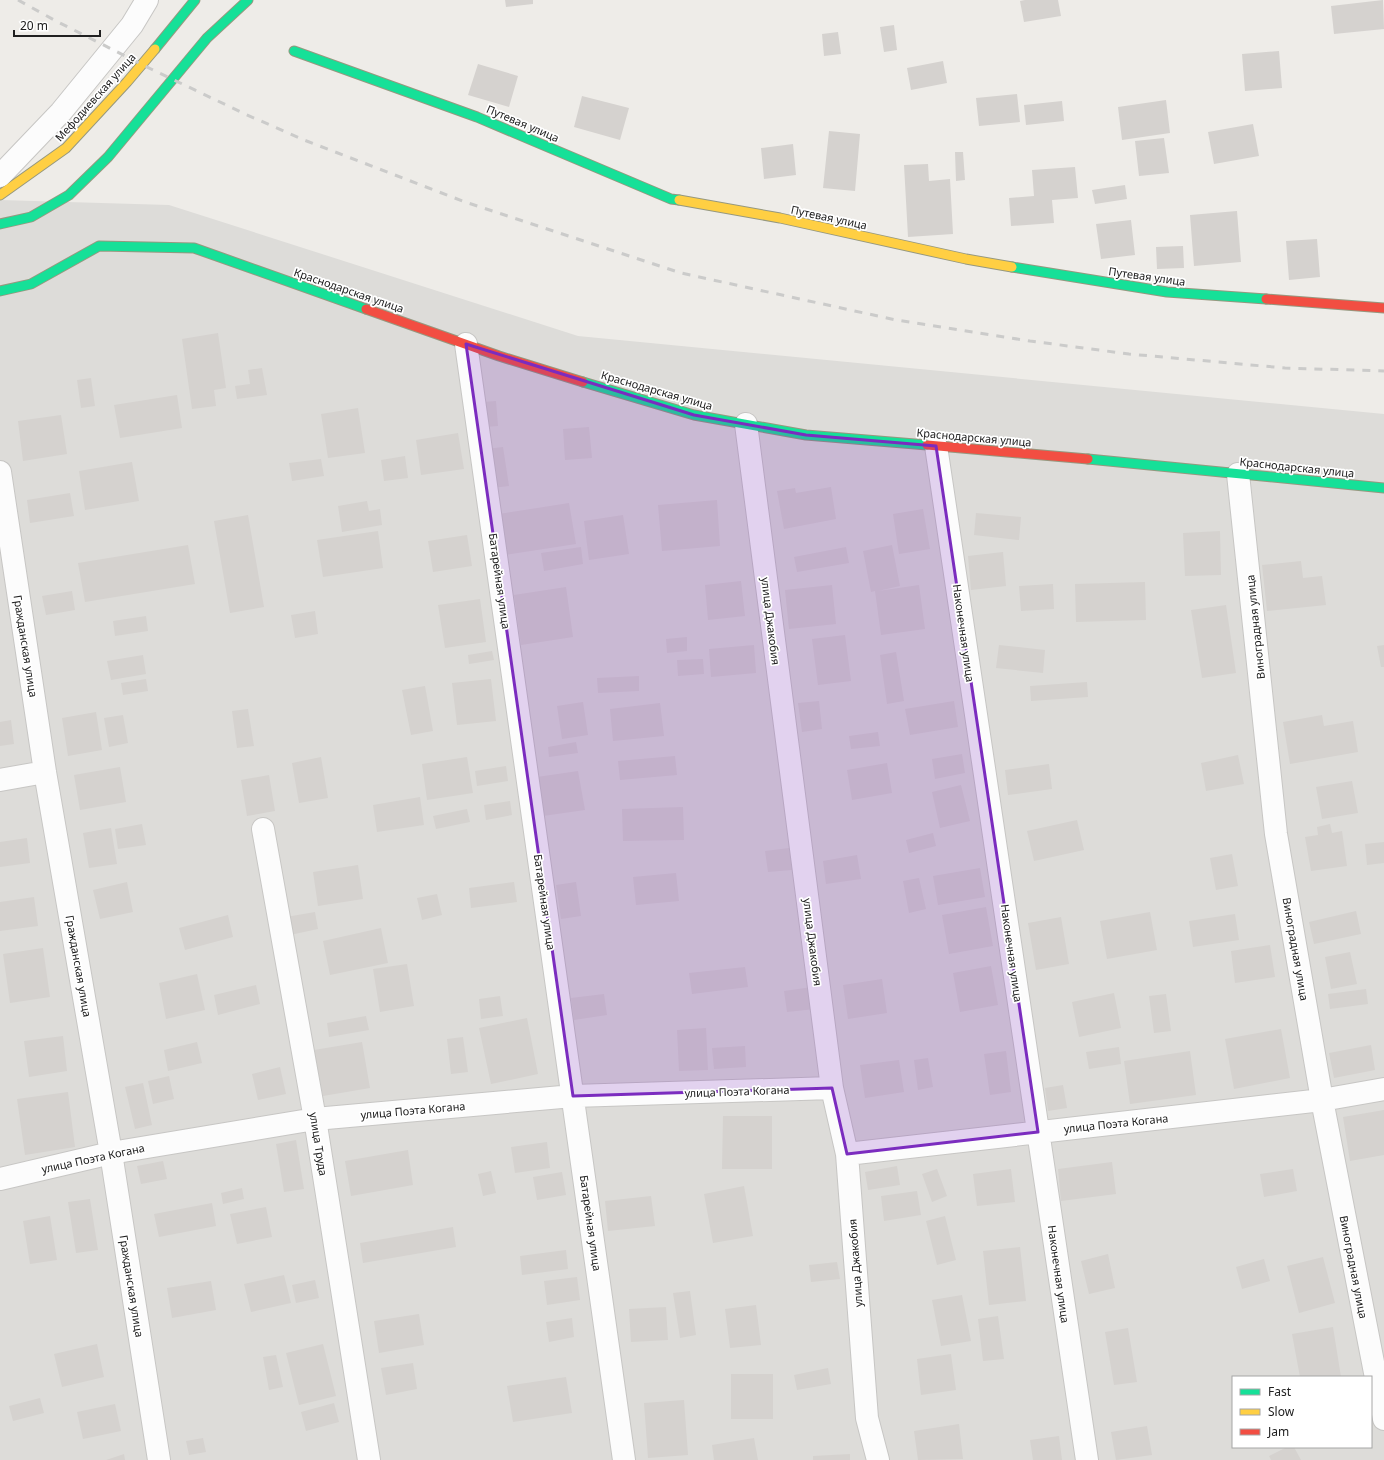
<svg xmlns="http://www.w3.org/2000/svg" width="1384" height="1460" viewBox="0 0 1384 1460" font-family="'Noto Sans',sans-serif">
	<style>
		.residential { fill: #dddcd9; fill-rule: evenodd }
		.building { fill: #d5d2cf }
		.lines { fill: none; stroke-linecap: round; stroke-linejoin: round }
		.street-casing { stroke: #c7c6c4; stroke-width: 24 }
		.fast-casing { stroke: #96987f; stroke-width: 11 }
		.slow-casing { stroke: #96987f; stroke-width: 11 }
		.jam-casing { stroke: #96987f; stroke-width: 11 }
		.street { stroke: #fcfcfc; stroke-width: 22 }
		.fast { stroke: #16e098; stroke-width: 9 }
		.slow { stroke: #ffcf43; stroke-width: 9 }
		.jam { stroke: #f24e42; stroke-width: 9 }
		.rail { stroke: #cbcbca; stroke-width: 3; stroke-dasharray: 8 8; stroke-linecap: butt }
		.marked { fill: #7b2cbf; fill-opacity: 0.2; stroke: #7b2cbf; stroke-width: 3; stroke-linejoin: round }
		.labels { text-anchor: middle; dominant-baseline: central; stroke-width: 3.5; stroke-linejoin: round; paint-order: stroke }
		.street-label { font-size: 11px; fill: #202020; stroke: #fff }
	</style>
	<rect width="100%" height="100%" fill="#eeece8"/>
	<path class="residential" d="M0 200 169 205 578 336 1384 414V1460H0ZM1233 1377H1371V1447H1233Z"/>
	<path class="building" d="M505 0H533V4L506 7Z
		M1025 0H1058L1061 16 1024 22 1020 1Z
		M1383 0 1384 29 1334 34 1331 6Z
		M894 25 897 50 884 52 880 27Z
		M838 32 841 54 824 56 822 34Z
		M1279 51 1282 88 1245 91 1242 54Z
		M943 61 947 83 911 90 907 68Z
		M478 64 518 76 509 107 468 95Z
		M1017 94 1020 122 979 126 976 98Z
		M582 96 629 108 620 140 574 127Z
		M1166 100 1170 133 1122 140 1118 107Z
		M1062 101 1064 121 1026 125 1024 105Z
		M1253 124 1259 156 1214 164 1208 132Z
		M829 131 860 134 855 191 823 188Z
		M1164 138 1169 173 1139 176 1135 141Z
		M793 144 796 175 764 179 761 148Z
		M955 152H963L965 180 956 181Z
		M928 164 929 181 950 179 953 234 908 237 904 165Z
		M1075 167 1078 198 1052 200 1054 223 1011 226 1009 198 1034 196 1032 170Z
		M1125 185 1127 199 1095 204 1092 190Z
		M1237 211 1241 262 1194 266 1190 215Z
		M1131 220 1135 255 1101 259 1096 224Z
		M1317 239 1320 277 1289 280 1286 241Z
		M1183 246 1184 268 1157 269 1156 247Z
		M218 333 226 388 214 390 216 406 192 409 182 339Z
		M262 368 267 395 237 399 235 386 250 384 248 370Z
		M91 378 95 406 81 408 77 380Z
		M177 395 182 428 120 438 114 405Z
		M496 401 498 426 485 427 483 402Z
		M358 408 365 453 328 458 321 414Z
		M61 415 67 454 23 461 18 421Z
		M589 427 592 458 565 460 563 429Z
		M458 433 464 469 421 475 416 440Z
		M503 447 509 486 492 488 486 449Z
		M405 456 408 478 384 481 381 460Z
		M321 459 324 476 292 481 289 463Z
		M132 462 139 501 85 510 79 471Z
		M831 487 836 519 784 529 777 491 795 488 796 493Z
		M70 493 74 516 30 523 27 500Z
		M717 500 720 546 662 551 658 505Z
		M367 501 369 511 380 509 382 525 342 532 338 506Z
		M569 503 576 544 505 555 499 514Z
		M923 509 930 549 899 554 893 514Z
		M976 513 1021 517 1019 540 974 535Z
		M248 515 264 607 230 613 214 521Z
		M623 515 629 554 589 560 584 521Z
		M378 531 383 568 323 577 317 540Z
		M1220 531 1221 575 1185 576 1183 533Z
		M467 535 472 566 433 572 428 541Z
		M188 545 195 584 85 602 78 563Z
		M892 545 900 586 878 591 919 585 925 629 881 635 875 591 871 592 863 551Z
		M581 547 583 564 544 571 541 553Z
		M846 547 849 563 797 572 794 557Z
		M1003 552 1006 586 971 590 968 556Z
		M1301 561 1303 578 1322 576 1326 605 1267 611 1262 565Z
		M741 581 745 616 708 620 705 585Z
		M1145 582 1146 620 1076 622 1075 584Z
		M1053 584 1054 609 1021 611 1019 586Z
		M832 585 836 624 789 629 785 590Z
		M566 587 573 637 521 645 514 595Z
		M72 591 75 610 46 615 42 596Z
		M480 599 486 642 445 648 438 605Z
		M1226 605 1236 673 1202 678 1191 610Z
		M315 611 318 634 295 638 291 615Z
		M146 616 148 631 115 636 113 621Z
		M845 635 851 681 818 685 812 639Z
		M687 637V651L667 653 666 639Z
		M754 645 756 673 711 677 709 649Z
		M999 645 1045 650 1043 673 996 668Z
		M1384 645V667H1381L1377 646Z
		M492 651 494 660 469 664 468 655Z
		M896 652 904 701 887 704 880 655Z
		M143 655 146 674 111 680 107 661Z
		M703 659 704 674 678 676 677 660Z
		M639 676V691L598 693 597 678Z
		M146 679 148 691 123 695 121 683Z
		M491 679 496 721 457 725 452 683Z
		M1087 682 1088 697 1031 701 1030 686Z
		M425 686 433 731 411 735 402 690Z
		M819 701 822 729 802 732 798 703Z
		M954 701 958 727 910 735 905 709Z
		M583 702 588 735 562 739 557 706Z
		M660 703 664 736 613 741 610 709Z
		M248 709 254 746 237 748 232 711Z
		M96 712 102 750 68 756 62 718Z
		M123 715 128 743 109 747 104 718Z
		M1322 715 1324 726 1353 721 1358 752 1290 764 1283 722Z
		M11 720 14 744 0 746V722Z
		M878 732 880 746 851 749 849 736Z
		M576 742 578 753 549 757 548 747Z
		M962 754 965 773 935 779 932 759Z
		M1238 755 1244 784 1206 791 1201 763Z
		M675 756 677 775 620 780 618 761Z
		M321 757 328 798 299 803 292 763Z
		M467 757 473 793 427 800 422 764Z
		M887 763 892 793 852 800 847 770Z
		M1049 764 1052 789 1008 795 1005 770Z
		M506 766 508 781 477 786 475 771Z
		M120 767 126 802 80 810 74 775Z
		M578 771 585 810 543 816 537 777Z
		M269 775 275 811 247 816 241 780Z
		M1352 781 1358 813 1322 819 1316 787Z
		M961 785 970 821 940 828 932 792Z
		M420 797 424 825 377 832 373 805Z
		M510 801 512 815 486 820 484 805Z
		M683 807 684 840 623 841 622 809Z
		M467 809 470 822 436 829 433 816Z
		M1077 820 1084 850 1034 861 1027 831Z
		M142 824 146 845 118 849 115 829Z
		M1330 824 1332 833 1342 831 1347 866 1311 871 1305 837 1318 835 1317 827Z
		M111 828 117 864 89 868 83 833Z
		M933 833 936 846 909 853 906 840Z
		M27 838 30 863 0 867V842Z
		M1384 842V863L1367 865 1365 844Z
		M789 848 792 870 768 872 765 851Z
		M1232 854 1238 886 1216 890 1210 858Z
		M857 855 861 879 826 884 823 861Z
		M358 865 363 899 318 906 313 872Z
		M980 868 985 897 938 905 933 876Z
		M676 873 679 901 636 905 633 877Z
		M919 878 926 909 909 913 903 881Z
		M127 882 133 912 100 919 93 890Z
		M514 882 517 902 471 908 469 888Z
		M576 882 581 916 561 919 556 885Z
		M437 894 442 915 422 920 417 898Z
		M34 897 38 926 0 931V902Z
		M986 907 993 946 949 954 942 915Z
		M1356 911 1361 934 1314 944 1309 922Z
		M315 912 318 929 290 935 286 917Z
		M1150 912 1157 950 1107 959 1100 921Z
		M1235 914 1239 940 1193 947 1189 921Z
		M228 915 233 937 185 950 179 928Z
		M1061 917 1069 964 1036 970 1028 923Z
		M381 928 388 963 330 975 323 941Z
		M1270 945 1275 977 1235 983 1231 951Z
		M43 948 50 997 10 1003 3 954Z
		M1350 952 1357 984 1331 989 1325 957Z
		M407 964 414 1006 380 1012 373 969Z
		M991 966 998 1005 960 1012 953 973Z
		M745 967 748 987 692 994 689 973Z
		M197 974 205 1010 166 1019 159 983Z
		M882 979 887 1013 848 1019 843 985Z
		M256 985 260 1004 218 1015 214 995Z
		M812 987 815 1009 787 1012 784 991Z
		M1366 989 1368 1004 1330 1009 1328 994Z
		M1114 993 1121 1028 1079 1037 1072 1002Z
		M604 994 607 1015 574 1020 571 998Z
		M1166 994 1171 1031 1154 1033 1149 996Z
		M500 996 503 1016 481 1019 479 999Z
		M366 1016 369 1030 329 1037 327 1023Z
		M527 1018 538 1074 491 1084 479 1028Z
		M706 1028 708 1070 679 1071 677 1030Z
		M1281 1029 1290 1078 1234 1089 1225 1039Z
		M63 1036 67 1071 29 1077 24 1041Z
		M463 1037 468 1072 451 1074 447 1039Z
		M197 1042 202 1063 168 1071 164 1050Z
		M362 1042 370 1088 323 1096 314 1050Z
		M1371 1045 1375 1070 1334 1078 1329 1053Z
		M745 1046 746 1067 714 1069 712 1048Z
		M1119 1047 1121 1064 1089 1069 1086 1052Z
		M1006 1051 1011 1092 990 1095 984 1054Z
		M1190 1051 1196 1095 1130 1104 1124 1061Z
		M928 1058 933 1087 918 1090 914 1060Z
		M899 1060 904 1092 865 1098 860 1065Z
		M280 1067 286 1094 258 1100 252 1074Z
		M169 1076 174 1099 153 1104 148 1081Z
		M143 1083 152 1125 135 1129 125 1087Z
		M1063 1085 1067 1108 1048 1111 1045 1088Z
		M68 1092 75 1147 25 1155 17 1099Z
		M1384 1110V1155L1350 1161 1343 1117Z
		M723 1116H772V1169H722Z
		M296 1140 304 1189 284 1192 276 1144Z
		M547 1142 550 1168 515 1173 511 1147Z
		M408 1150 413 1185 351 1196 345 1161Z
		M163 1161 167 1179 141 1184 137 1166Z
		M1112 1162 1116 1194 1061 1201 1058 1169Z
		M897 1166 900 1185 868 1190 865 1172Z
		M937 1169 947 1196 932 1202 922 1174Z
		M1011 1169 1015 1202 977 1206 973 1174Z
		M1293 1169 1297 1191 1264 1197 1260 1174Z
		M491 1171 496 1193 483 1196 478 1174Z
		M562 1172 566 1195 537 1200 533 1177Z
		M744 1186 753 1236 713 1243 704 1194Z
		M242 1188 244 1199 223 1204 221 1193Z
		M917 1191 921 1215 884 1221 881 1196Z
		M651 1196 655 1226 608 1231 605 1201Z
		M90 1199 98 1250 76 1253 68 1202Z
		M212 1203 216 1226 159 1237 154 1214Z
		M266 1207 272 1237 237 1244 230 1214Z
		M50 1216 57 1260 30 1264 23 1221Z
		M945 1216 956 1260 937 1265 926 1221Z
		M453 1227 456 1247 363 1263 360 1243Z
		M1020 1247 1026 1301 989 1305 983 1251Z
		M566 1250 568 1269 522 1275 520 1256Z
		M1108 1254 1115 1288 1089 1294 1081 1261Z
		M1323 1257 1335 1303 1299 1313 1287 1266Z
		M1264 1259 1270 1281 1242 1289 1236 1267Z
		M837 1262 840 1279 811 1282 809 1265Z
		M284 1275 291 1303 251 1312 244 1284Z
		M577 1277 580 1300 547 1305 544 1281Z
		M315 1280 319 1298 296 1303 292 1285Z
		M211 1281 216 1310 172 1318 167 1288Z
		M690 1291 696 1335 680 1338 673 1293Z
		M962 1295 971 1341 941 1346 932 1300Z
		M756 1305 761 1345 730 1348 725 1309Z
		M666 1307 668 1340 631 1342 629 1309Z
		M419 1314 424 1345 379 1353 374 1321Z
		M998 1316 1004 1359 983 1361 978 1319Z
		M572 1318 574 1337 549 1342 546 1322Z
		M1333 1327 1341 1377H1300L1292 1334Z
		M1128 1328 1137 1382 1114 1385 1105 1332Z
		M97 1344 104 1377 62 1387 54 1354Z
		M323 1344 336 1396 299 1405 286 1353Z
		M951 1354 956 1390 921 1395 917 1359Z
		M276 1355 283 1387 269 1390 263 1357Z
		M413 1363 417 1389 386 1395 381 1368Z
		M828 1368 831 1384 797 1390 794 1375Z
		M731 1374H773V1419H731Z
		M566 1377 572 1413 513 1422 507 1386Z
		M40 1398 44 1413 13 1421 9 1406Z
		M684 1400 688 1455 648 1458 644 1403Z
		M334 1403 339 1422 306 1431 301 1412Z
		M115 1404 121 1431 83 1439 77 1412Z
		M959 1424 963 1459 918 1460 914 1431Z
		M1147 1426 1152 1455 1116 1460 1111 1432Z
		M1059 1436 1062 1460H1033L1030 1440Z
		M203 1438 206 1452 189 1455 186 1441Z
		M754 1438 758 1460H714L712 1445Z
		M1287 1447H1294L1301 1460H1271L1269 1456Z
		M124 1454 125 1460H106Z
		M850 1454V1460H813V1456Z"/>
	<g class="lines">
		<g class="street-casing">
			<path id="street" d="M0 176 61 112 132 25 147 0
				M466 344 624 1460
				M746 424 832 1088 847 1154 867 1418 878 1460
				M936 446 1087 1460
				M0 472 45 772 111 1153 159 1460
				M1238 474 1276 834 1322 1100 1384 1419
				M0 780 45 772
				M263 829 315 1119 369 1460
				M847 1154 1322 1100 1384 1089
				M0 1179 111 1153 315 1119 573 1096 832 1088"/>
		</g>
		<g class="fast-casing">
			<path id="fast" d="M155 49 195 0
				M294 51 477 117 671 199 679 200
				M0 224 31 217 69 195 108 157 207 38 248 0
				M1012 267 1167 292 1266 299
				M0 291 31 284 99 246 194 248 366 309
				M583 382 694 415 806 435 927 445
				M1088 459 1384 488"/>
		</g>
		<g class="slow-casing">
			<path id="slow" d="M0 195 66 148 127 82 155 49
				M679 200 780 218 966 259 1012 267"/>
		</g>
		<g class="jam-casing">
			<path id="jam" d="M1266 299 1384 308
				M366 309 499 356 583 382
				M927 445 1088 459"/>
		</g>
		<use href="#street" class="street"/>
		<use href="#fast" class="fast"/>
		<use href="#slow" class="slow"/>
		<use href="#jam" class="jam"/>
		<path class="rail" d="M18 0 56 21 151 69 245 114 304 140 465 202 681 273 896 320 1030 341 1129 354 1285 368 1384 371"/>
	</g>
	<path class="marked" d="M466 344 694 415 806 435 936 446 1038 1132 847 1154 832 1088 573 1096Z"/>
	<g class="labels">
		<g class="street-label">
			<text transform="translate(95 97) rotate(-48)">Мефодиевская улица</text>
			<text transform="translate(523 123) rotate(23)">Путевая улица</text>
			<text transform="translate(829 217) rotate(12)">Путевая улица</text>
			<text transform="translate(1147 276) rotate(8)">Путевая улица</text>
			<text transform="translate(349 290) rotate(19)">Краснодарская улица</text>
			<text transform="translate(657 390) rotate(16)">Краснодарская улица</text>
			<text transform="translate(974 437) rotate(5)">Краснодарская улица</text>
			<text transform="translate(1297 467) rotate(6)">Краснодарская улица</text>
			<text transform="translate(500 581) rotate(82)">Батарейная улица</text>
			<text transform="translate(771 621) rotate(83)">улица Джакобия</text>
			<text transform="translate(1255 627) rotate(-96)">Виноградная улица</text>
			<text transform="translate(964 633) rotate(82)">Наконечная улица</text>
			<text transform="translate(26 646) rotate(81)">Гражданская улица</text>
			<text transform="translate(545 902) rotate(82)">Батарейная улица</text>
			<text transform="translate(813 942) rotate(83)">улица Джакобия</text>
			<text transform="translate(1296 949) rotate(80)">Виноградная улица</text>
			<text transform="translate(1012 953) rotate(82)">Наконечная улица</text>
			<text transform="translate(79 966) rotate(80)">Гражданская улица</text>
			<text transform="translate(737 1091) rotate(-2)">улица Поэта Когана</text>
			<text transform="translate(413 1110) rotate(-5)">улица Поэта Когана</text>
			<text transform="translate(1116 1123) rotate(-6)">улица Поэта Когана</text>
			<text transform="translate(319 1144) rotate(81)">улица Труда</text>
			<text transform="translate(93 1158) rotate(-12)">улица Поэта Когана</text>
			<text transform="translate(591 1223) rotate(82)">Батарейная улица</text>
			<text transform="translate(855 1263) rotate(-94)">улица Джакобия</text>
			<text transform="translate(1354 1267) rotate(79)">Виноградная улица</text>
			<text transform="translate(1059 1274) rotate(82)">Наконечная улица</text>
			<text transform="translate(132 1286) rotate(81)">Гражданская улица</text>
		</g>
	</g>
	<rect x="1232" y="1376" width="140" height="72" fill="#ffffff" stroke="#a6a6a6"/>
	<rect x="1240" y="1389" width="20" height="6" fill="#16e098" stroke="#a6a6a6"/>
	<text x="1268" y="1396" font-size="12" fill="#202020">Fast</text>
	<rect x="1240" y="1409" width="20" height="6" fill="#ffcf43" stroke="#a6a6a6"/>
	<text x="1268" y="1416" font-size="12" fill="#202020">Slow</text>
	<rect x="1240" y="1429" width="20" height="6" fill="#f24e42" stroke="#a6a6a6"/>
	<text x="1268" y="1436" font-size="12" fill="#202020">Jam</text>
	<path d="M14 30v6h86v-6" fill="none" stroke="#202020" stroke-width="2"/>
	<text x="20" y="30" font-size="12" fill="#202020" stroke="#ffffff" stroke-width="3" paint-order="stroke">20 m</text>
</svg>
